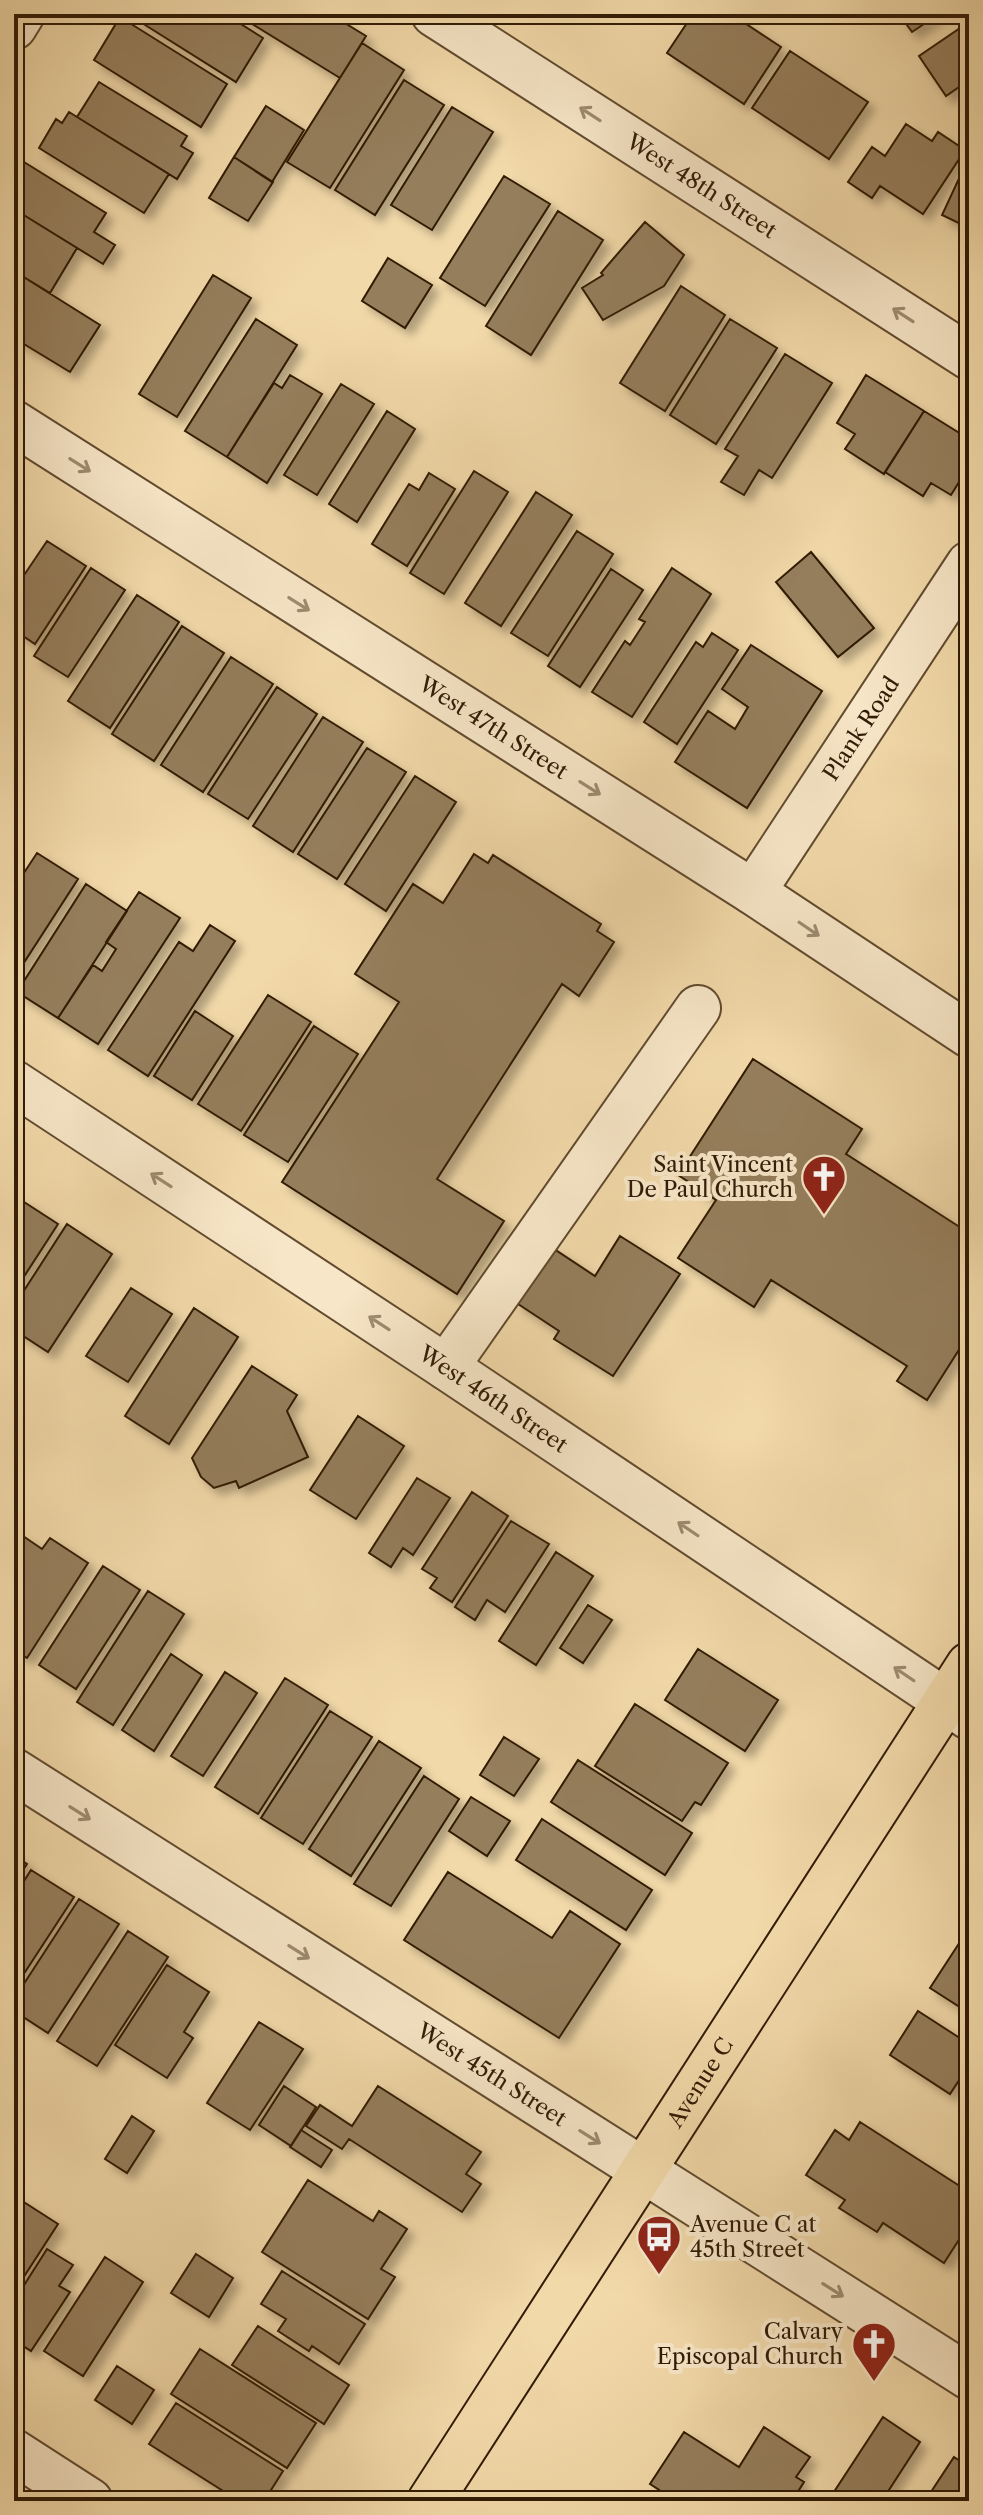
<svg xmlns="http://www.w3.org/2000/svg" width="983" height="2515" viewBox="0 0 983 2515" font-family="'Libre Caslon Text',serif">
	<style>
		.building { fill: #957e5b; stroke: #311b06; stroke-width: 2; filter: url(#shadow) }
		.lines { fill: none; stroke-linecap: round; stroke-linejoin: round }
		.minor-casing { stroke: #614a2f; stroke-width: 48 }
		.major-casing { stroke: #311b06; stroke-width: 48 }
		.minor { stroke: #f7e6c7; stroke-width: 44 }
		.major { stroke: #f2d9a9; stroke-width: 44 }
		.oneway { stroke: #9e8b70 }
		.labels { text-anchor: middle; dominant-baseline: central; stroke-width: 8; stroke-linejoin: round; paint-order: stroke }
		.street-label { font-size: 22px; fill: #311b06; stroke: #f7e6c7 }
		.poi-label { font-size: 22px; fill: #311b06; stroke: #f7e6c7; text-anchor: end }
	</style>
	<defs>
		<filter id="shadow"><feDropShadow dx="7" dy="7" stdDeviation="4" flood-color="#0004"/></filter>
	</defs>
	<rect width="100%" height="100%" fill="#f2d9a9"/>
	<filter id="stains"><feTurbulence type="fractalNoise" baseFrequency=".0025" numOctaves="4"/><feColorMatrix values="0 0 0 0 .2 0 0 0 0 .09 0 0 0 0 .02 0 0 0 .5 -.17"/></filter>
	<radialGradient id="worn" r=".72"><stop offset=".6" stop-color="#630" stop-opacity="0"/><stop offset="1" stop-color="#630" stop-opacity=".3"/></radialGradient>
	<path class="building" d="M136 14H225L263 38 236 82 134 18Z
		M236 14H330L366 36 340 78Z
		M693 14H731L781 47 744 104 667 53Z
		M899 14H939L912 32Z
		M120 17 227 84 201 127 94 60Z
		M969 22V80L946 96 919 56Z
		M362 43 404 70 330 188 287 162Z
		M790 51 868 102 829 159 752 108Z
		M404 80 444 105 375 215 335 190Z
		M99 82 187 136 181 146 193 153 177 179 77 117Z
		M266 106 304 130 272 182 234 157Z
		M452 107 493 132 432 230 391 205Z
		M69 112 169 174 144 213 39 148 56 119 62 123Z
		M906 124 932 141 938 132 965 150 923 214 880 186 872 198 848 182 872 147 885 156Z
		M234 157 273 182 248 221 209 198Z
		M969 157V228L942 215Z
		M24 162 106 213 94 232 115 245 103 264 14 209V177Z
		M504 176 550 204 485 306 440 278Z
		M14 209 77 248 50 293 14 271Z
		M558 211 603 240 531 355 486 326Z
		M645 222 684 255 664 286 603 320 582 288 603 275 601 273Z
		M388 258 432 285 405 328 362 301Z
		M14 271 100 325 70 372 14 338Z
		M213 275 251 298 177 417 139 394Z
		M681 286 725 315 665 411 620 383Z
		M256 319 297 345 227 457 185 431Z
		M730 319 777 348 716 444 670 415Z
		M785 354 832 383 772 478 759 470 744 495 721 482 738 456 725 449Z
		M290 375 322 394 267 483 227 457 274 383 282 388Z
		M866 375 924 411 884 474 845 449 855 434 837 423Z
		M341 384 374 404 317 495 284 475Z
		M387 411 415 429 357 522 329 504Z
		M924 411 969 439V466L951 495 931 483 923 496 885 472Z
		M474 471 508 492 444 594 410 573Z
		M429 473 455 489 407 566 372 544 409 484 419 490Z
		M536 492 572 515 501 626 465 603Z
		M577 531 613 554 548 656 511 633Z
		M47 541 86 566 35 644 14 630V590Z
		M811 552 874 628 838 657 776 582Z
		M91 568 125 590 68 677 34 656Z
		M672 568 711 594 632 717 592 692 625 641 630 645 645 622 639 619Z
		M611 569 643 590 580 687 548 666Z
		M137 595 179 622 110 728 68 701Z
		M182 626 224 653 154 761 112 734Z
		M712 633 738 650 677 744 644 722 696 642 703 647Z
		M751 645 822 691 747 808 675 762 708 711 735 729 748 707 722 689Z
		M231 657 273 684 203 792 161 765Z
		M277 687 317 714 248 819 208 794Z
		M323 717 363 742 293 852 253 826Z
		M367 748 406 772 337 879 298 854Z
		M415 776 456 802 386 911 345 884Z
		M37 853 78 879 14 978V888Z
		M474 854 488 863 493 855 601 924 597 931 614 942 579 996 562 984 437 1179 504 1221 457 1294 282 1182 399 1002 355 974 413 884 443 903Z
		M86 884 127 911 58 1018 17 992Z
		M139 892 180 918 98 1044 58 1018 93 965 102 971 116 949 106 942Z
		M210 925 235 941 148 1076 108 1050 179 942 193 951Z
		M268 995 311 1022 241 1131 198 1104Z
		M195 1011 233 1036 192 1100 154 1076Z
		M314 1026 358 1054 288 1162 244 1135Z
		M753 1059 862 1129 846 1154 969 1233V1334L927 1400 897 1381 907 1366 771 1280 754 1307 678 1258 716 1200 678 1175Z
		M21 1200 58 1224 14 1292V1211Z
		M67 1224 112 1254 48 1352 14 1330V1306Z
		M620 1236 680 1274 613 1376 554 1339 559 1331 515 1302 551 1247 595 1276Z
		M131 1288 172 1314 128 1382 86 1356Z
		M194 1308 238 1337 169 1444 125 1416Z
		M252 1366 297 1395 287 1411 308 1457 239 1488 236 1481 214 1488 201 1477 192 1458Z
		M358 1416 404 1446 356 1519 310 1490Z
		M417 1478 450 1498 413 1555 403 1548 391 1567 369 1553Z
		M472 1492 508 1516 452 1602 430 1588 437 1578 422 1569Z
		M511 1521 549 1544 505 1612 487 1600 475 1620 455 1607Z
		M23 1536 42 1549 50 1538 88 1563 27 1658 14 1650V1550Z
		M556 1552 593 1576 536 1665 499 1641Z
		M103 1566 140 1590 76 1689 39 1665Z
		M148 1591 184 1614 113 1725 77 1702Z
		M588 1605 612 1620 583 1663 560 1648Z
		M698 1649 778 1700 745 1751 665 1700Z
		M171 1654 202 1675 154 1751 122 1730Z
		M225 1672 257 1693 203 1776 171 1756Z
		M285 1678 328 1705 258 1814 215 1787Z
		M635 1704 728 1763 701 1805 695 1802 682 1821 595 1766Z
		M330 1711 372 1737 303 1844 261 1818Z
		M504 1737 539 1759 514 1796 480 1775Z
		M379 1741 421 1768 351 1876 309 1849Z
		M578 1760 692 1833 665 1875 551 1802Z
		M424 1776 459 1799 391 1906 354 1884Z
		M471 1797 510 1821 487 1856 449 1831Z
		M542 1819 652 1890 626 1930 516 1860Z
		M14 1855 27 1864 14 1884Z
		M31 1870 74 1897 14 1989V1897Z
		M448 1872 552 1938 570 1911 620 1944 559 2038 404 1940Z
		M79 1899 119 1924 48 2033 14 2011V1999Z
		M969 1928V2013L930 1988Z
		M128 1931 168 1957 97 2066 57 2041Z
		M167 1965 209 1992 184 2032 193 2038 167 2078 115 2045Z
		M918 2011 969 2044V2065L950 2094 890 2055Z
		M259 2022 303 2049 250 2130 207 2103Z
		M284 2086 316 2107 291 2146 259 2125Z
		M378 2086 481 2152 466 2174 481 2184 462 2212 349 2139 342 2149 306 2126 320 2105 352 2126Z
		M132 2116 154 2131 127 2173 105 2159Z
		M860 2122 969 2192V2224L944 2263 883 2223 877 2232 839 2208 845 2200 806 2175 835 2130 849 2140Z
		M301 2130 332 2150 321 2167 290 2147Z
		M308 2180 373 2221 379 2211 407 2229 381 2269 395 2277 368 2319 262 2252Z
		M16 2197 58 2224 14 2292V2200Z
		M47 2249 73 2265 59 2286 70 2292 31 2351 14 2340V2301Z
		M196 2254 233 2278 209 2317 171 2293Z
		M105 2257 143 2282 83 2376 44 2351Z
		M282 2271 365 2324 339 2364 312 2346 309 2351 278 2331 286 2319 261 2304Z
		M258 2326 349 2385 324 2424 232 2365Z
		M200 2349 316 2423 287 2468 171 2394Z
		M117 2366 154 2390 132 2424 95 2400Z
		M176 2403 283 2471 264 2501H239L149 2444Z
		M883 2417 920 2442 889 2490 894 2493 889 2501H828Z
		M764 2427 810 2457 796 2477 804 2482 792 2501H667L670 2497 650 2484 684 2432 739 2467Z
		M954 2457 969 2467V2501H925Z"/>
	<g class="lines">
		<g class="minor-casing">
			<g id="minor">
				<path id="s1" d="M434 14 969 357"/>
				<path d="M14 27 22 14"/>
				<path id="s2" d="M14 423 753 892 969 1035"/>
				<path id="s3" d="M753 892 969 564"/>
				<path id="s4" d="M14 1083 446 1367 969 1717"/>
				<path d="M446 1367 698 1008"/>
				<path id="s5" d="M14 1771 969 2377"/>
				<path d="M14 2452 90 2501"/>
			</g>
		</g>
		<g class="major-casing">
			<g id="major">
				<path id="s6" d="M430 2501 969 1665"/>
			</g>
		</g>
		<use href="#minor" class="minor"/>
		<use href="#major" class="major"/>
	</g>
	<defs><path id="oneway-shaft" d="M-6 0H5M1.5-3L5.5 0L1.5 3" fill="none" stroke-width="1.6" stroke-linecap="round" stroke-linejoin="round" transform="scale(2)"/></defs>
	<g class="oneway">
		<use href="#oneway-shaft" transform="translate(590 114) rotate(-147)"/>
		<use href="#oneway-shaft" transform="translate(903 315) rotate(-147)"/>
		<use href="#oneway-shaft" transform="translate(80 465) rotate(32)"/>
		<use href="#oneway-shaft" transform="translate(299 604) rotate(32)"/>
		<use href="#oneway-shaft" transform="translate(590 788) rotate(32)"/>
		<use href="#oneway-shaft" transform="translate(809 929) rotate(34)"/>
		<use href="#oneway-shaft" transform="translate(161 1180) rotate(-147)"/>
		<use href="#oneway-shaft" transform="translate(379 1323) rotate(-147)"/>
		<use href="#oneway-shaft" transform="translate(688 1529) rotate(-146)"/>
		<use href="#oneway-shaft" transform="translate(904 1674) rotate(-146)"/>
		<use href="#oneway-shaft" transform="translate(80 1813) rotate(32)"/>
		<use href="#oneway-shaft" transform="translate(299 1952) rotate(32)"/>
		<use href="#oneway-shaft" transform="translate(590 2137) rotate(32)"/>
		<use href="#oneway-shaft" transform="translate(833 2290) rotate(32)"/>
	</g>
	<defs>
		<g id="church-pin" transform="scale(2.3)"><path d="M0 17L-7.5 6A9.5 9.5 0 1 1 7.5 6Z" fill="#8f2418" stroke="#f7e6c7"/><path d="M-1.2-6h2.4v3.5h3.3v2.4h-3.3V6h-2.4V-.1h-3.3v-2.4h3.3Z" fill="#fff"/></g>
		<g id="bus-pin" transform="scale(2.3)"><path d="M0 17L-7.5 6A9.5 9.5 0 1 1 7.5 6Z" fill="#8f2418" stroke="#f7e6c7"/><path d="M-5-6H5V4H4V6H2V4H-2V6H-4V4H-5ZM-3.5-4V0h7V-4ZM-3.5 1.2v1.5H-2V1.2ZM2 1.2v1.5H3.5V1.2Z" fill="#fff"/></g>
	</defs>
	<g fill-rule="evenodd">
		<use href="#church-pin" x="824" y="1177"/>
		<use href="#bus-pin" x="659" y="2237"/>
		<use href="#church-pin" x="874" y="2344"/>
	</g>
	<g class="labels">
		<g class="street-label">
			<text stroke="none"><textPath href="#s1" startOffset="318">West 48th Street</textPath></text>
			<text stroke="none"><textPath href="#s2" startOffset="568">West 47th Street</textPath></text>
			<text stroke="none"><textPath href="#s3" startOffset="196">Plank Road</textPath></text>
			<text stroke="none"><textPath href="#s4" startOffset="574">West 46th Street</textPath></text>
			<text stroke="none"><textPath href="#s5" startOffset="566">West 45th Street</textPath></text>
			<text stroke="none"><textPath href="#s6" startOffset="498">Avenue C</textPath></text>
		</g>
		<g class="poi-label">
			<text x="793" y="1164">Saint Vincent<tspan x="793" dy="25">De Paul Church</tspan></text>
			<text x="690" y="2224" text-anchor="start">Avenue C at<tspan x="690" dy="25">45th Street</tspan></text>
			<text x="843" y="2331">Calvary<tspan x="843" dy="25">Episcopal Church</tspan></text>
		</g>
	</g>
	<rect width="983" height="2515" fill="none" stroke="#f2d9a9" stroke-width="48"/>
	<rect x="16" y="16" width="951" height="2483" fill="none" stroke="#311b06" stroke-width="4"/>
	<rect x="24" y="24" width="935" height="2467" fill="none" stroke="#311b06" stroke-width="2"/>
	<rect width="100%" height="100%" filter="url(#stains)"/>
	<rect width="100%" height="100%" fill="url(#worn)"/>
</svg>
